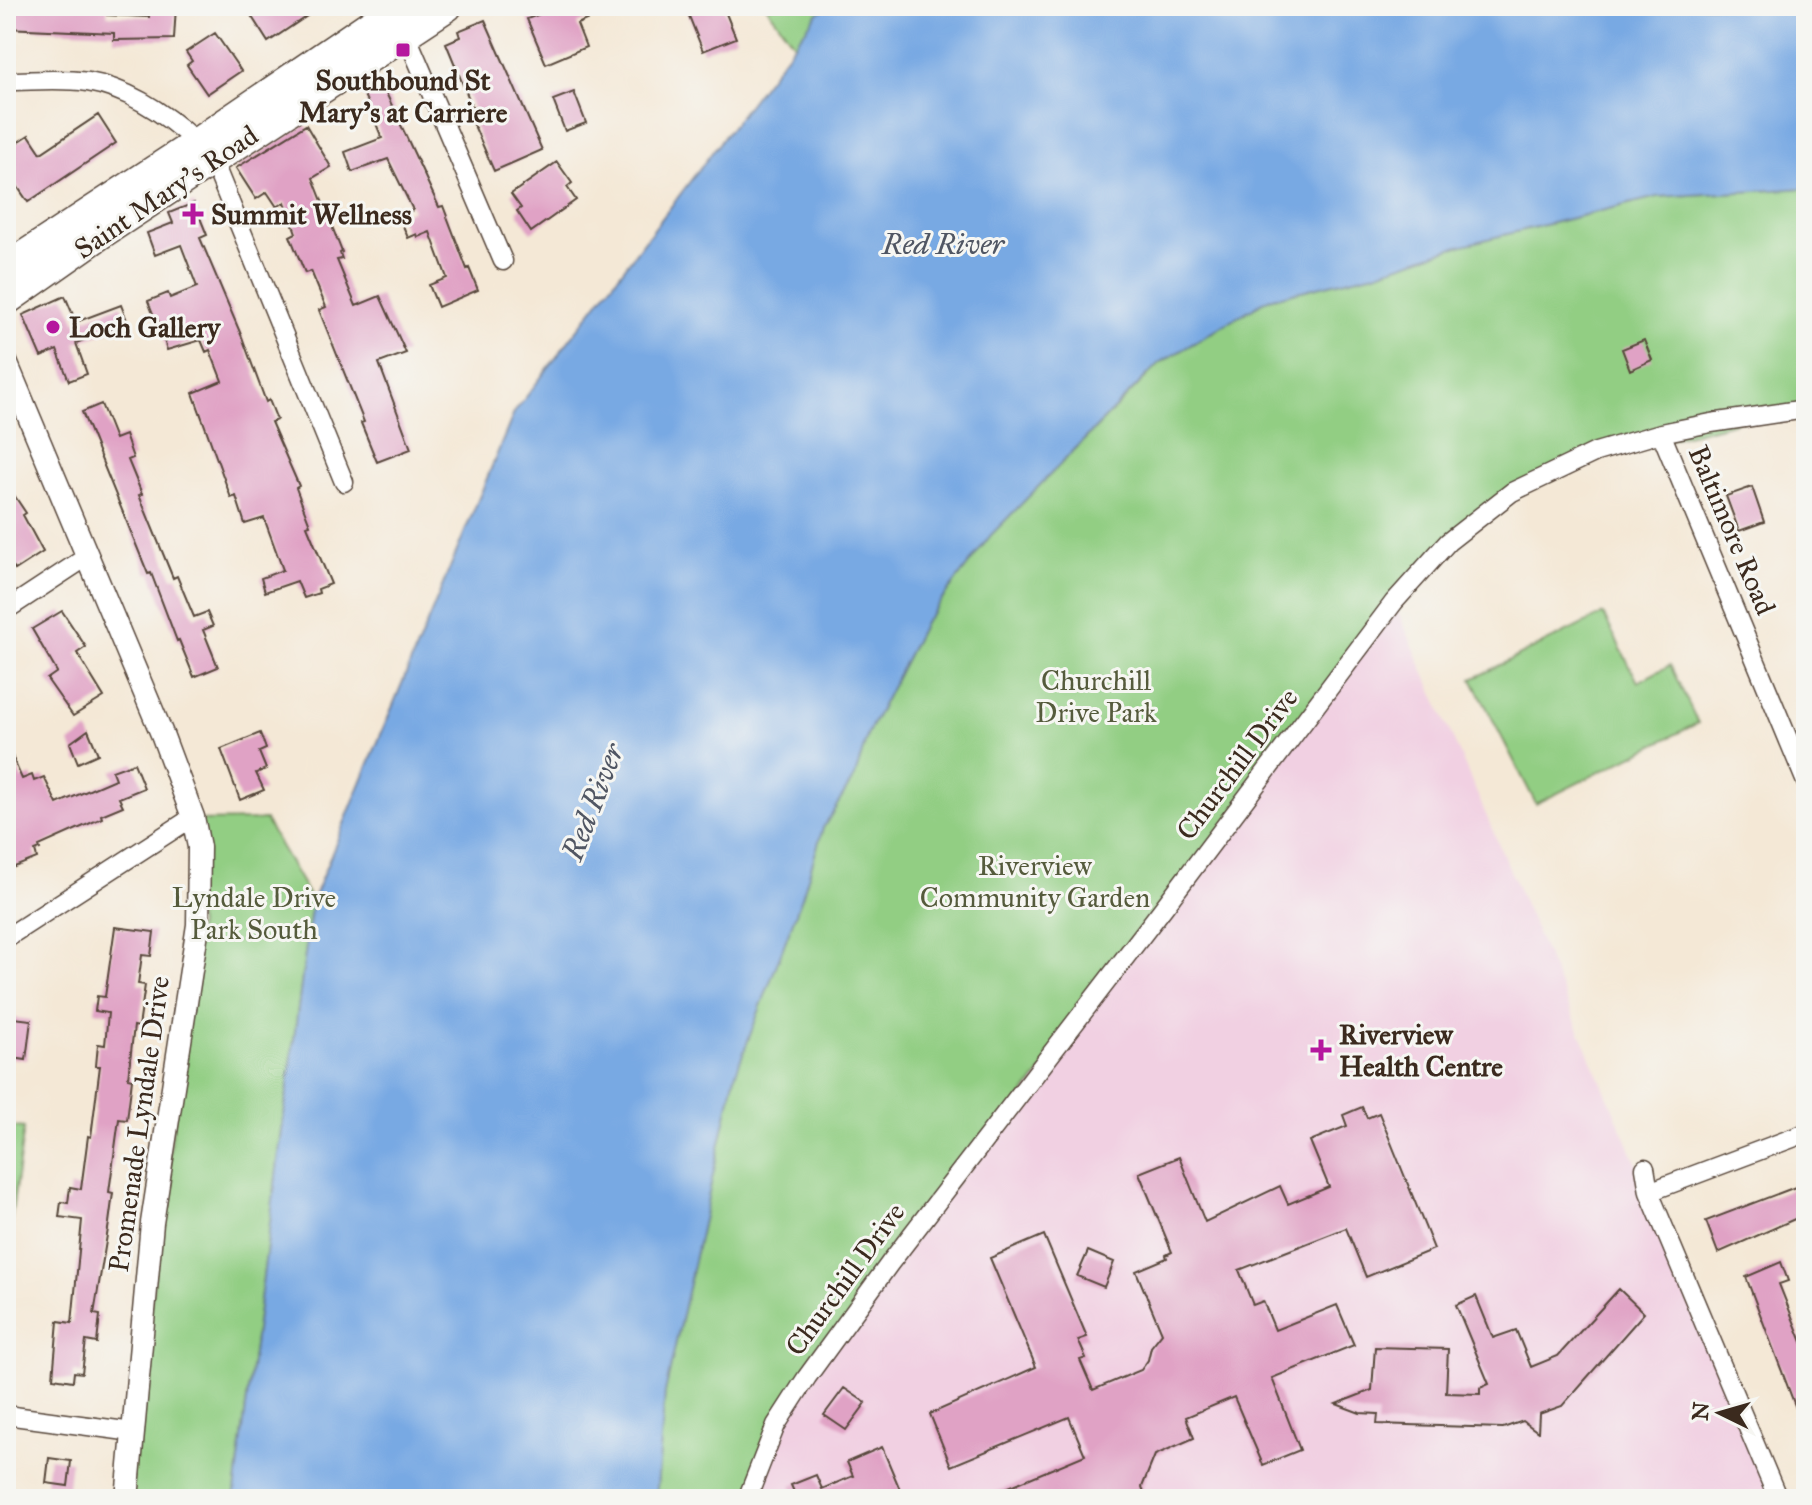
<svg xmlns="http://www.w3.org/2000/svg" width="1812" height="1505" viewBox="0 0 1812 1505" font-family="'IM FELL Great Primer',serif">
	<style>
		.built { fill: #f1d0e2 }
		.green { fill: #92ce83; stroke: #667c50; stroke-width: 2 }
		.water { fill: #78a9e3; stroke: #5a6a80; stroke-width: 2 }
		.building { fill: #e0a2c5 }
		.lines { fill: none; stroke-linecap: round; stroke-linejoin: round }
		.minor-casing { stroke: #57463a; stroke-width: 21 }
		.tertiary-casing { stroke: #57463a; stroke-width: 25 }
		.trunk-casing { stroke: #57463a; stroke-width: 33 }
		.minor { stroke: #fff; stroke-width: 18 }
		.tertiary { stroke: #fff; stroke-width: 22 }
		.trunk { stroke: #fff; stroke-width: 30 }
		.poi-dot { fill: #b5179e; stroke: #f6f6f2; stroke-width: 3 }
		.labels { text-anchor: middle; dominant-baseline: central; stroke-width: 6; stroke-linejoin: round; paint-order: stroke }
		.poi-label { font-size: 28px; font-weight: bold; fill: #3b2a1e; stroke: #f6f6f2; text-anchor: start }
		.street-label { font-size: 28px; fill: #3b2a1e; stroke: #f6f6f2 }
		.park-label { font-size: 28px; fill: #555b3c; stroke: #f6f6f2 }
		.water-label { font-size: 30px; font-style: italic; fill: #505663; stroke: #f6f6f2 }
	</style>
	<rect width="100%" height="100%" fill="#f6f6f2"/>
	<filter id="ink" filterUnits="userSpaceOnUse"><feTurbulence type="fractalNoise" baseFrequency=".0125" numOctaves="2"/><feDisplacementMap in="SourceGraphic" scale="16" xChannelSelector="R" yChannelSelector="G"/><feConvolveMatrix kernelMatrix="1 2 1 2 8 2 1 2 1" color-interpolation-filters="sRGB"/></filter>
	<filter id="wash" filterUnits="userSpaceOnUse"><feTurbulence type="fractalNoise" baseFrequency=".006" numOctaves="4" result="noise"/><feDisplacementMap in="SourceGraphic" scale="32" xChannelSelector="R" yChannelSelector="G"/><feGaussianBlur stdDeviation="1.8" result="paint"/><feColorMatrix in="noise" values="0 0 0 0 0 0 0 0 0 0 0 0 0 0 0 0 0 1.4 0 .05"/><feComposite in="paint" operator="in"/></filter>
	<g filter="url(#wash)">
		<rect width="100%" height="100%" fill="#f4e8d6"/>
		<path class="built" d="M1394 602 1649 1192 1778 1499H747L776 1425Z"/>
		<path class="green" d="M766 6H830L818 14 795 45Z
			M1806 188V409L1770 413 1554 470 1448 542 807 1377 747 1499H656L665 1392 735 1075 802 897 823 828 855 776 868 733 924 623 991 535 1159 364 1268 299 1375 273 1451 248 1657 197Z
			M1603 614 1638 682 1670 665 1698 723 1536 804 1472 679Z
			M265 820 312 901 234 1499H127L198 925 192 821Z
			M6 1126 24 1128 6 1254Z"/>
		<path class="water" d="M830 6H1806V188L1657 197 1451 248 1375 273 1268 299 1158 364 991 535 924 623 868 733 855 776 823 828 802 897 735 1075 665 1392 656 1499H234L312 901 514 413 818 13Z"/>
		<g id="blocks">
			<path class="building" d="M6 6H108L107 15 149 17V6H176L174 39 114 40V33L6 28Z
				M245 6H322L268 42Z
				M560 6H618L577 24 586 47 546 64 527 19Z
				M685 6H723L736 38 703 51Z
				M485 20 542 150 494 171 473 123 478 121 446 43 460 37 458 31Z
				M215 33 241 71 207 94 187 65 192 61 186 52Z
				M381 82 439 207 443 206 467 269 469 268 478 290 438 307 429 285 447 278 430 232 418 237 417 234 408 238 399 216 413 210 388 159 352 172 345 152 382 138 362 90Z
				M574 92 586 123 565 131 553 100Z
				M98 115 116 143 28 202 15 183 6 189V150L29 135 41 153Z
				M306 125 331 167 313 178 342 252 340 253 342 259 337 260 356 306 380 296 406 353 379 363 411 449 377 462 361 423 364 422 319 310 326 307 311 271 305 273 290 236 296 233 285 202 277 207 267 192 256 199 236 168Z
				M557 162 572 183 567 187 576 200 531 232 517 211 521 208 511 194Z
				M194 203 207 235 200 238 242 337 266 402 269 400 277 420 271 422 299 486 296 488 310 525 307 526 331 584 318 589 319 593 304 598 297 581 265 592 261 578 283 570 264 518 245 524 236 496 231 498 193 393 222 381 210 350 206 352 201 340 167 350 158 320 156 321 148 301 168 293 170 298 197 287 181 245 155 255 147 233 173 223 169 213Z
				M65 296 76 322 121 305 128 323 76 343 87 374 69 381 57 350 41 357 23 315Z
				M1644 340 1652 360 1630 370 1622 349Z
				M101 404 115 439 125 435 133 458 128 460 142 494 139 495 173 578 177 576 194 617 207 612 213 626 203 630 218 667 194 677 179 640 177 641 151 573 148 574 82 412Z
				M6 483 26 513 23 515 43 552 15 570 6 556Z
				M1752 487 1764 522 1739 531 1726 496Z
				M62 611 86 647 77 653 104 697 73 716 47 679 57 672 32 629Z
				M88 730 98 754 78 763 70 743Z
				M260 733 266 749 259 752 266 769 256 773 264 790 240 800 221 749Z
				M6 742 22 779 32 775 34 781 44 777 57 804 115 779 112 771 134 763 144 788 119 798 123 806 101 815 102 818 39 846 40 849 35 851 37 858 12 868 6 852Z
				M115 927 154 932 151 956 142 955 138 984 145 985 139 1027 134 1026 128 1078 132 1079 127 1120 119 1119 109 1192 113 1193 109 1223 94 1314 100 1315 97 1343 86 1341 82 1373 74 1372 73 1381 53 1378 58 1321 72 1323 82 1220 59 1217 61 1202 68 1203 70 1187 81 1189 88 1136 91 1137 100 1066H96L98 1044 105 1045 108 1013 95 1011 97 996 105 997Z
				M6 1017 31 1020 26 1060 6 1057Z
				M1362 1107 1367 1118 1379 1113 1434 1249 1366 1277 1346 1228 1239 1270 1253 1305 1263 1301 1275 1330 1337 1305 1354 1345 1272 1378 1300 1450 1263 1465 1234 1397 1186 1417 1194 1438 1155 1455 1142 1487 1147 1499H980L1085 1455 1069 1417 951 1466 930 1414 1036 1367 990 1258 1044 1235 1087 1337 1078 1340 1086 1358 1080 1360 1093 1390 1141 1370 1148 1360 1151 1347 1162 1333 1136 1271 1167 1258 1166 1255 1172 1252 1139 1173 1179 1157 1205 1222 1280 1186 1288 1204 1329 1187 1310 1141 1347 1126 1343 1115Z
				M1806 1183V1214L1718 1253 1706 1221Z
				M1088 1251 1114 1262 1104 1287 1077 1276Z
				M1781 1262 1788 1281 1779 1284 1806 1352 1805 1432 1746 1277Z
				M1619 1289 1644 1313 1562 1406 1539 1414 1538 1432 1523 1421 1503 1428 1377 1424 1378 1414 1360 1413 1336 1404 1372 1390 1375 1347 1448 1349 1446 1393 1480 1394V1388L1489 1384 1456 1305 1476 1296 1493 1338 1516 1330 1531 1367 1558 1356Z
				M844 1388 866 1403 846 1430 824 1415Z
				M882 1447 904 1499H797L791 1485 816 1475 822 1489 853 1476 847 1462Z
				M49 1458 71 1461 68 1486 46 1483Z"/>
		</g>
	</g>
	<g filter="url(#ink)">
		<use href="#blocks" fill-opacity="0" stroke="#57463a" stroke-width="2"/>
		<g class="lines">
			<g class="minor-casing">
				<path id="minor" d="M402 25 503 261
					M6 81C33 81 62 78 88 82 130 89 166 114 197 143
					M211 161 218 173 344 482
					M1661 433 1806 782
					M6 610 88 556
					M6 938 193 817
					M1645 1168 1649 1192 1778 1499
					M1649 1192 1806 1133
					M6 1415 133 1432
					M747 1499 776 1425 807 1377 890 1263 1164 907 1394 602 1448 542 1512 492 1596 452 1661 433 1711 423 1806 409"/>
			</g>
			<g class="tertiary-casing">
				<path id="tertiary" d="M6 362 162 734 193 817 199 847 198 925 152 1223 127 1499"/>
			</g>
			<g class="trunk-casing">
				<path id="trunk" d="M6 268 197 143 398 6
					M6 300 100 234 447 6"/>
			</g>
			<use href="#minor" class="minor"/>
			<use href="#tertiary" class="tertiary"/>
			<use href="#trunk" class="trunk"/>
		</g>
	</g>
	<g class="poi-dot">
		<rect x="395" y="42" width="16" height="16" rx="4"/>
		<path d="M189 202h8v8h8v8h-8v8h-8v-8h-8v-8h8z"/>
		<circle cx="53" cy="327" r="8"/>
		<path d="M1317 1038h8v8h8v8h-8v8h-8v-8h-8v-8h8z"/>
	</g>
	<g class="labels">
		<g class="poi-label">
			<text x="403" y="80" text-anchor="middle">Southbound St<tspan x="403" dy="32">Mary's at Carriere</tspan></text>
			<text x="211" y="214">Summit Wellness</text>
			<text x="69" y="327">Loch Gallery</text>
			<text x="1339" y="1034">Riverview<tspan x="1339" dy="32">Health Centre</tspan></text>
		</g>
		<g class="street-label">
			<text transform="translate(166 192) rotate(-34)">Saint Mary's Road</text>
			<text transform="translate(1732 530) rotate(67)">Baltimore Road</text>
			<text transform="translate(1237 764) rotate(-53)">Churchill Drive</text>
			<text transform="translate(139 1124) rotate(-82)">Promenade Lyndale Drive</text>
			<text transform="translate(845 1279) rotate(-54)">Churchill Drive</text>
		</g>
		<g class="park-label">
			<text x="1096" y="680">Churchill<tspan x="1096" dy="32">Drive Park</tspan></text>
			<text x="1035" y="865">Riverview<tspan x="1035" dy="32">Community Garden</tspan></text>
			<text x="254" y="897">Lyndale Drive<tspan x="254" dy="32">Park South</tspan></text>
		</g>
		<g class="water-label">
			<text x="943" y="244">Red River</text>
			<text transform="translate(593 802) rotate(-69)">Red River</text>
		</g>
	</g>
	<rect width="1812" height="1505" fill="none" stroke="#f6f6f2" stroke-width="32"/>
	<g transform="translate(1720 1413) rotate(275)" stroke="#f6f6f2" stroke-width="6" paint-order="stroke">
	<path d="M0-6L14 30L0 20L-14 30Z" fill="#3b2a1e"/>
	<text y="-12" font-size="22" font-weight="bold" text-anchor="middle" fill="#3b2a1e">N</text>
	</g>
</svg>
